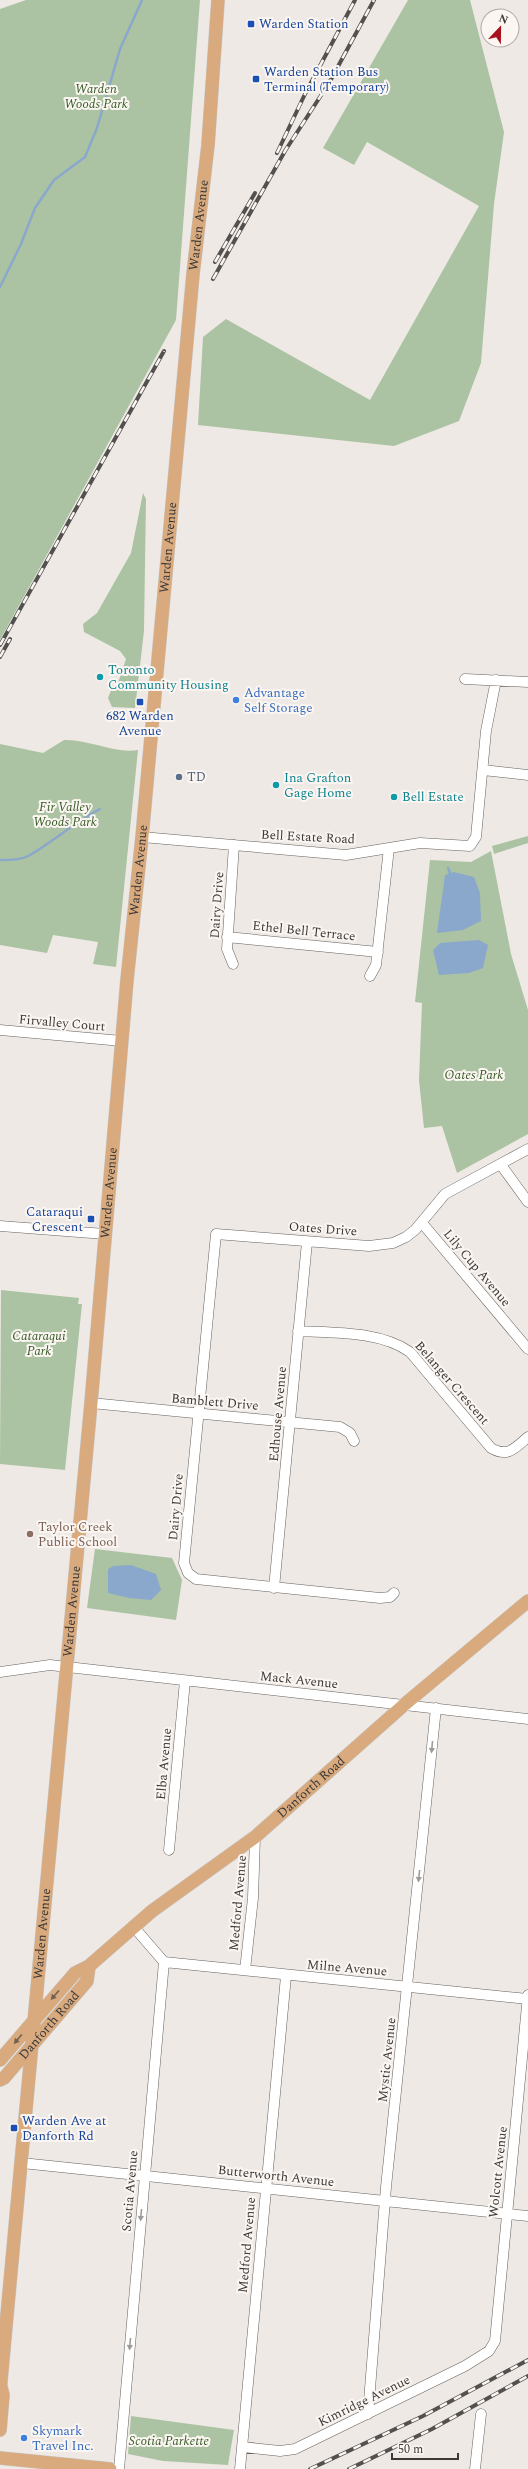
<svg xmlns="http://www.w3.org/2000/svg" width="528" height="2469" viewBox="0 0 528 2469" font-family="Spectral,serif">
	<style>
		.green { fill: #abc3a2 }
		.water { fill: #8aa8cc }
		.lines { fill: none; stroke-linecap: round; stroke-linejoin: round }
		.stream { stroke: #8aa8cc; stroke-width: 2.5 }
		.minor-casing { stroke: #66625e; stroke-width: 11 }
		.major-casing { stroke: #c8c8c7; stroke-width: 14 }
		.minor { stroke: #fff; stroke-width: 10 }
		.major { stroke: #d9aa7e; stroke-width: 13 }
		.rail-casing { stroke: #53514f; stroke-width: 4 }
		.rail { stroke: #fbf6f2; stroke-width: 2.5; stroke-dasharray: 8; stroke-linecap: butt }
		.oneway { fill: #9d9c9c }
		.oneway2 { fill: #726150 }
		.transit-dot { fill: #1a4fb4; stroke: #fbf6f2; stroke-width: 1.5 }
		.culture-dot { fill: #0f9aa8; stroke: #fbf6f2; stroke-width: 1.5 }
		.shop-dot { fill: #3f7fe0; stroke: #fbf6f2; stroke-width: 1.5 }
		.service-dot { fill: #5c6f8a; stroke: #fbf6f2; stroke-width: 1.5 }
		.education-dot { fill: #8d6e63; stroke: #fbf6f2; stroke-width: 1.5 }
		.labels { text-anchor: middle; dominant-baseline: central; stroke-width: 4; stroke-linejoin: round; paint-order: stroke }
		.transit-label { font-size: 13px; fill: #164399; stroke: #fbf6f2; text-anchor: start }
		.park-label { font-size: 13px; font-style: italic; fill: #355b25; stroke: #fbf6f2 }
		.street-label { font-size: 13px; fill: #3b3938; stroke: #fbf6f2 }
		.culture-label { font-size: 13px; fill: #0d838f; stroke: #fbf6f2; text-anchor: start }
		.shop-label { font-size: 13px; fill: #366cbe; stroke: #fbf6f2; text-anchor: start }
		.service-label { font-size: 13px; fill: #4e5e75; stroke: #fbf6f2; text-anchor: start }
		.education-label { font-size: 13px; fill: #785e54; stroke: #fbf6f2; text-anchor: start }
	</style>
	<rect width="100%" height="100%" fill="#eee9e5"/>
	<path class="green" d="M26 0H200L176 320 0 640V9Z
		M408 0H470L504 132 494 204 481 363 459 421 394 446 198 425 203 337 226 319 370 400 479 206 367 142 354 165 323 148Z
		M143 493 146 499 144 631 136 700 135 708 112 707 108 698 112 688 118 683 126 659 120 651 84 632 83 624 97 613 131 553Z
		M64 740C89 739 114 754 138 750L116 967 93 964 98 942 53 935 47 953 0 945V744L43 753Z
		M528 836V843L494 854 492 846Z
		M491 851 511 954 528 1010V1134L457 1173 442 1126 424 1128 419 1080 422 1003 415 1002 430 860 471 862Z
		M1 1290 79 1298 78 1304H82L65 1470 0 1464Z
		M95 1549 172 1558 182 1580 176 1620 87 1608Z
		M131 2416 234 2430 228 2465 163 2461 128 2454Z"/>
	<path class="water" d="M454 872 474 877 480 893 481 921 463 930 437 933 445 875Z
		M479 940 488 945 483 968 469 973 439 975 433 950 440 943Z
		M131 1565 156 1574 161 1590 151 1600 129 1598 108 1593V1569L113 1566Z"/>
	<g class="lines">
		<path class="stream" d="M0 287 21 244 35 208 54 180 85 157 97 128 120 49 142 0
			M0 860C10 860 22 860 30 855 54 841 75 822 100 809
			M448 868 450 873"/>
		<g class="minor-casing">
			<path id="minor" d="M465 679 528 682
				M483 770 528 775
				M142 837 346 855 420 843 470 846 476 837 486 731 496 680
				M227 937 378 952
				M233 964 227 949 234 845
				M370 976 376 965 389 848
				M0 1030 122 1041
				M501 1165 528 1202
				M422 1223 528 1349
				M0 1226 105 1234
				M298 1331C335 1333 380 1331 410 1352L491 1448C508 1458 515 1448 528 1437
				M91 1403 340 1427 350 1433 354 1441
				M274 1588 307 1242
				M394 1593 390 1597 380 1598 196 1579 188 1573 184 1563 216 1234 369 1246 393 1243 406 1237 415 1230 445 1194 528 1149
				M0 1672 50 1665 528 1719
				M169 1850 185 1681
				M164 1962 528 1999
				M245 1970 253 1898 255 1837
				M22 2163 528 2216
				M368 2414 386 2187 436 1708
				M243 2447 280 2451 295 2449 465 2366 489 2351 495 2341 528 1995
				M119 2469 164 1962 133 1926
				M240 2469 286 1976
				M475 2469 481 2414"/>
		</g>
		<g class="major-casing">
			<g id="major">
				<path id="s1" d="M0 2060 75 1973 89 1966 152 1911 255 1837 405 1704 528 1601"/>
				<path id="s2" d="M0 2080 4 2078 87 1981 89 1966"/>
				<path id="s3" d="M0 2391 91 1403 127 980 142 837 193 274 208 145 218 0"/>
				<path d="M0 2430 3 2395 1 2387"/>
				<path d="M0 2458 110 2469"/>
			</g>
		</g>
		<use href="#minor" class="minor"/>
		<use href="#major" class="major"/>
		<g class="rail-casing">
			<path id="rail" d="M277 153 305 94 355 0
				M215 262 255 193
				M213 279 285 151 329 83 374 0
				M0 645 164 351
				M0 657 10 639
				M310 2469 423 2416 528 2360
				M349 2469 432 2429 528 2376"/>
		</g>
		<use href="#rail" class="rail"/>
	</g>
	<defs><path id="oneway-solid" d="M-6-.8H1V-3.2L6.5 0L1 3.2V.8H-6Z"/></defs>
	<g class="oneway">
		<use href="#oneway-solid" transform="translate(432 1747) rotate(95)"/>
		<use href="#oneway-solid" transform="translate(419 1876) rotate(96)"/>
		<use href="#oneway-solid" transform="translate(141 2215) rotate(95)"/>
		<use href="#oneway-solid" transform="translate(130 2344) rotate(95)"/>
	</g>
	<g class="oneway2">
		<use href="#oneway-solid" transform="translate(55 1995) rotate(131)"/>
		<use href="#oneway-solid" transform="translate(18 2039) rotate(130)"/>
	</g>
	<g class="transit-dot">
		<rect x="247" y="20" width="8" height="8" rx="2"/>
		<rect x="252" y="75" width="8" height="8" rx="2"/>
		<rect x="136" y="698" width="8" height="8" rx="2"/>
		<rect x="87" y="1215" width="8" height="8" rx="2"/>
		<rect x="10" y="2124" width="8" height="8" rx="2"/>
	</g>
	<g class="culture-dot">
		<circle cx="100" cy="677" r="4"/>
		<circle cx="276" cy="785" r="4"/>
		<circle cx="394" cy="797" r="4"/>
	</g>
	<g class="shop-dot">
		<circle cx="236" cy="700" r="4"/>
		<circle cx="24" cy="2438" r="4"/>
	</g>
	<circle class="service-dot" cx="179" cy="777" r="4"/>
	<circle class="education-dot" cx="30" cy="1534" r="4"/>
	<g class="labels">
		<g class="transit-label">
			<text x="259" y="24">Warden Station</text>
			<text x="264" y="72">Warden Station Bus<tspan x="264" dy="15">Terminal (Temporary)</tspan></text>
			<text x="140" y="716" text-anchor="middle">682 Warden<tspan x="140" dy="15">Avenue</tspan></text>
			<text x="83" y="1212" text-anchor="end">Cataraqui<tspan x="83" dy="15">Crescent</tspan></text>
			<text x="22" y="2121">Warden Ave at<tspan x="22" dy="15">Danforth Rd</tspan></text>
		</g>
		<g class="park-label">
			<text x="96" y="89">Warden<tspan x="96" dy="15">Woods Park</tspan></text>
			<text x="65" y="807">Fir Valley<tspan x="65" dy="15">Woods Park</tspan></text>
			<text x="474" y="1075">Oates Park</text>
			<text x="39" y="1336">Cataraqui<tspan x="39" dy="15">Park</tspan></text>
			<text x="169" y="2441">Scotia Parkette</text>
		</g>
		<g class="street-label">
			<text stroke="none"><textPath href="#s3" startOffset="2175">Warden Avenue</textPath></text>
			<text stroke="none"><textPath href="#s3" startOffset="1851">Warden Avenue</textPath></text>
			<text transform="translate(308 837) rotate(3)">Bell Estate Road</text>
			<text stroke="none"><textPath href="#s3" startOffset="1527">Warden Avenue</textPath></text>
			<text transform="translate(217 905) rotate(-86)">Dairy Drive</text>
			<text transform="translate(304 931) rotate(6)">Ethel Bell Terrace</text>
			<text transform="translate(62 1023) rotate(5)">Firvalley Court</text>
			<text stroke="none"><textPath href="#s3" startOffset="1203">Warden Avenue</textPath></text>
			<text transform="translate(323 1229) rotate(4)">Oates Drive</text>
			<text transform="translate(477 1268) rotate(50)">Lily Cup Avenue</text>
			<text transform="translate(452 1383) rotate(49)">Belanger Crescent</text>
			<text transform="translate(215 1402) rotate(5)">Bamblett Drive</text>
			<text transform="translate(278 1414) rotate(-85)">Edhouse Avenue</text>
			<text transform="translate(176 1507) rotate(-85)">Dairy Drive</text>
			<text stroke="none"><textPath href="#s3" startOffset="783">Warden Avenue</textPath></text>
			<text transform="translate(299 1680) rotate(6)">Mack Avenue</text>
			<text transform="translate(164 1764) rotate(-85)">Elba Avenue</text>
			<text stroke="none"><textPath href="#s1" startOffset="416">Danforth Road</textPath></text>
			<text transform="translate(238 1903) rotate(-85)">Medford Avenue</text>
			<text stroke="none"><textPath href="#s3" startOffset="459">Warden Avenue</textPath></text>
			<text transform="translate(347 1968) rotate(5)">Milne Avenue</text>
			<text stroke="none"><textPath href="#s2" startOffset="74">Danforth Road</textPath></text>
			<text transform="translate(387 2060) rotate(-84)">Mystic Avenue</text>
			<text transform="translate(498 2172) rotate(-84)">Wolcott Avenue</text>
			<text transform="translate(276 2176) rotate(6)">Butterworth Avenue</text>
			<text transform="translate(130 2191) rotate(-85)">Scotia Avenue</text>
			<text transform="translate(247 2245) rotate(-85)">Medford Avenue</text>
			<text transform="translate(364 2401) rotate(-26)">Kimridge Avenue</text>
		</g>
		<g class="culture-label">
			<text x="108" y="670">Toronto<tspan x="108" dy="15">Community Housing</tspan></text>
			<text x="284" y="778">Ina Grafton<tspan x="284" dy="15">Gage Home</tspan></text>
			<text x="402" y="797">Bell Estate</text>
		</g>
		<g class="shop-label">
			<text x="244" y="693">Advantage<tspan x="244" dy="15">Self Storage</tspan></text>
			<text x="32" y="2431">Skymark<tspan x="32" dy="15">Travel Inc.</tspan></text>
		</g>
		<g class="service-label">
			<text x="187" y="777">TD</text>
		</g>
		<g class="education-label">
			<text x="38" y="1527">Taylor Creek<tspan x="38" dy="15">Public School</tspan></text>
		</g>
	</g>
	<g transform="translate(500 28) rotate(22)"><circle r="19" fill="#fbf6f2" stroke="#aeaaa8"/>
	<path d="M0-3L7 15L0 10L-7 15Z" fill="#a8121d"/>
	<text y="-6" font-size="11" font-weight="bold" text-anchor="middle" fill="#3b3938">N</text>
	</g>
	<path d="M392 2453v6h66v-6" fill="none" stroke="#3b3938" stroke-width="2"/>
	<text x="398" y="2453" font-size="12" fill="#3b3938" stroke="#fbf6f2" stroke-width="3" paint-order="stroke">50 m</text>
</svg>
